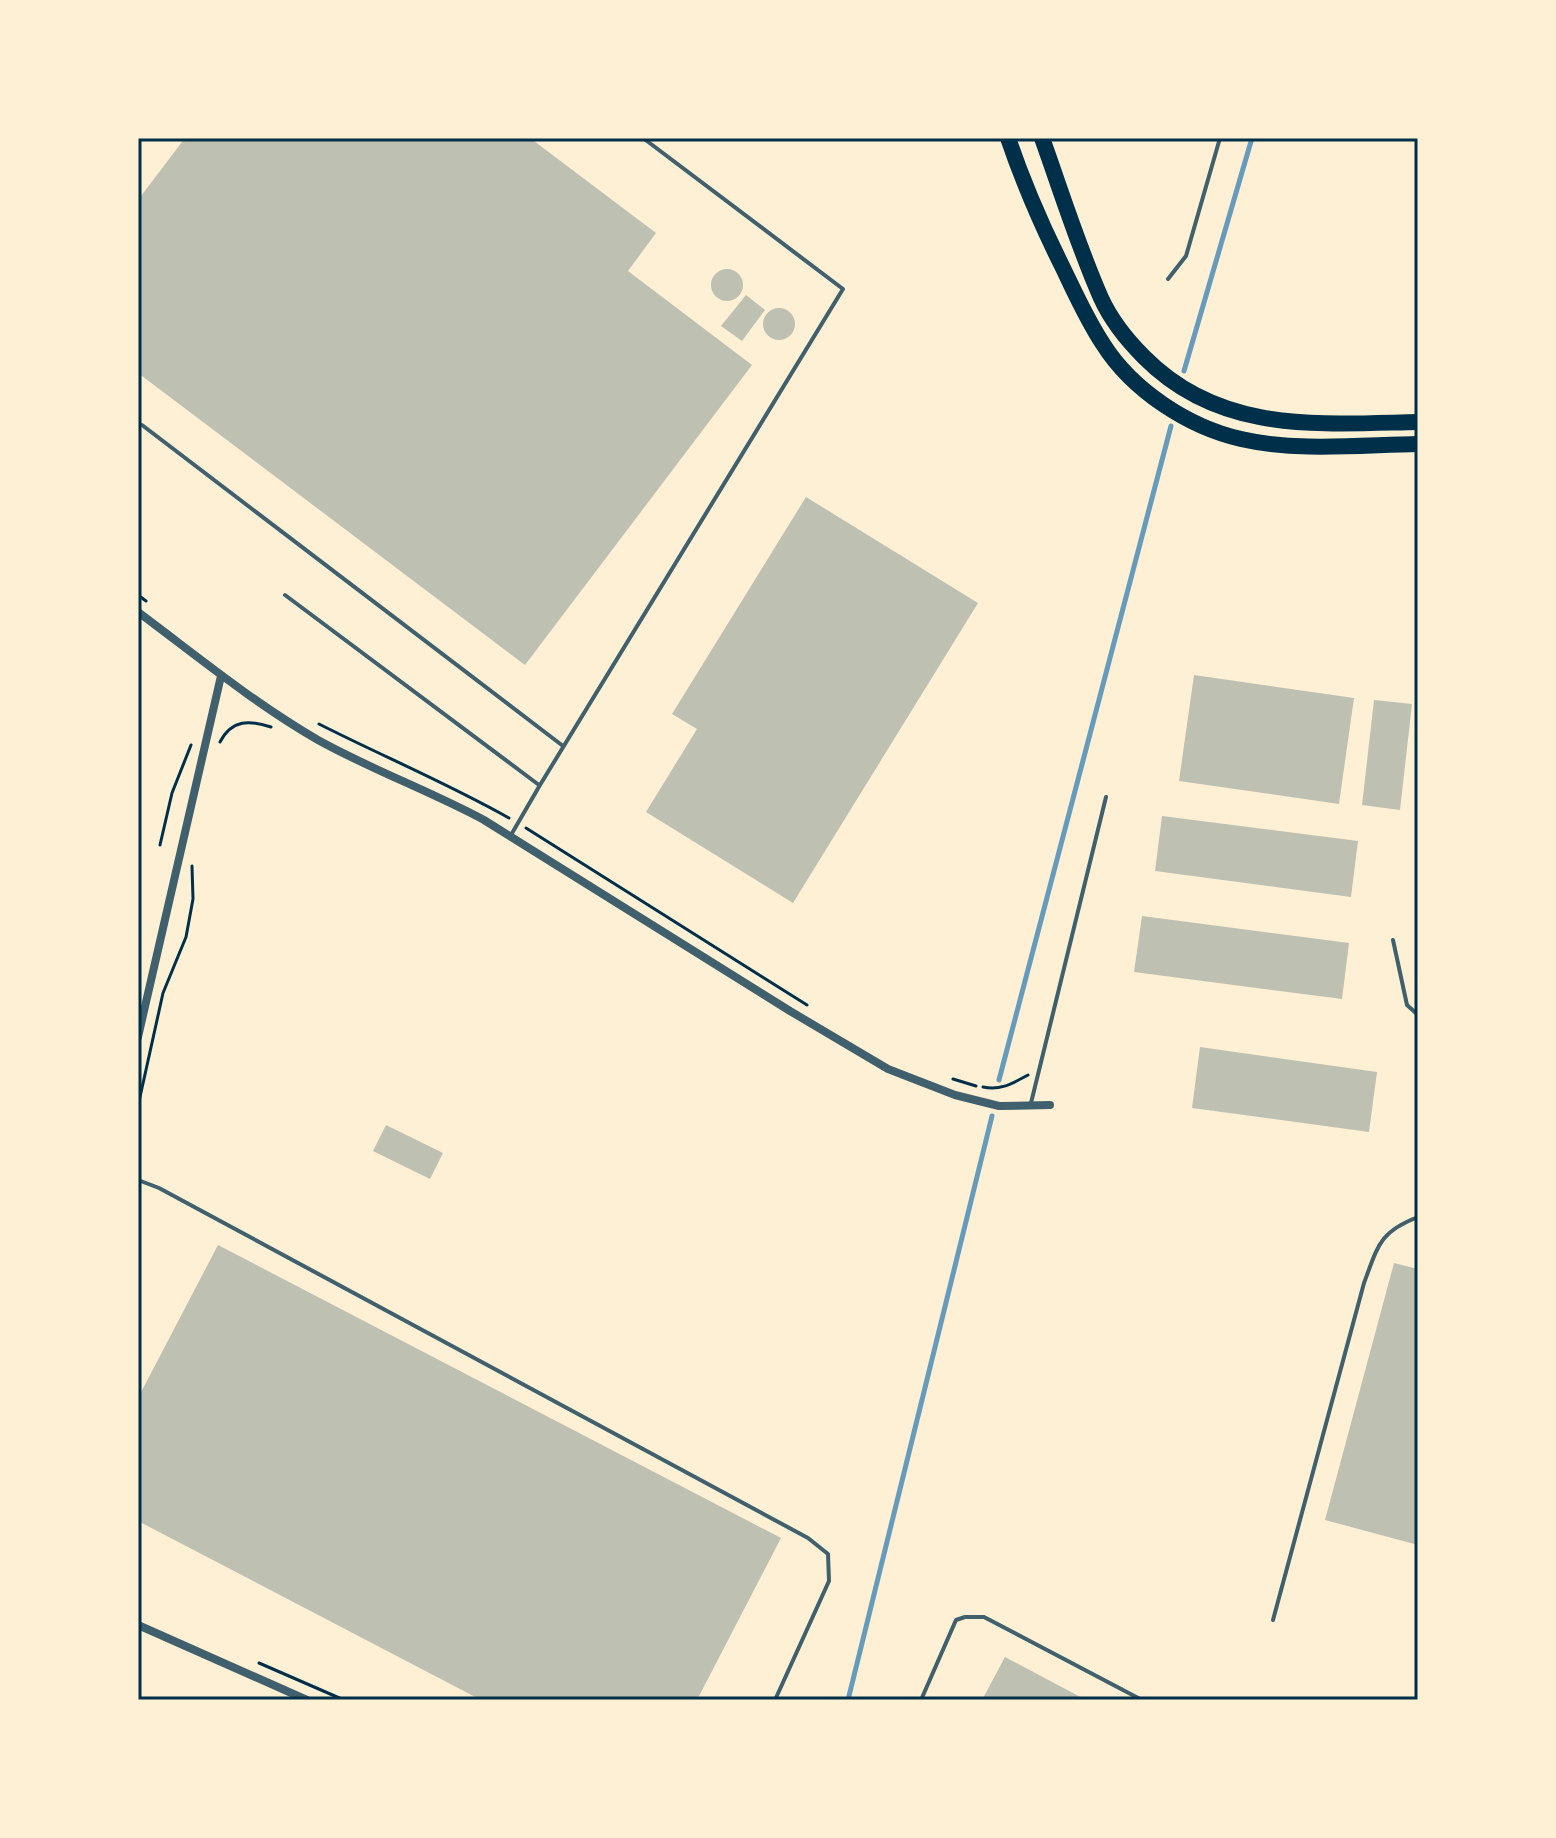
<svg xmlns="http://www.w3.org/2000/svg" width="1556" height="1838" viewBox="0 0 1556 1838" font-family="Lora,serif">
	<style>
		.lines { fill: none; stroke-linecap: round; stroke-linejoin: round }
		.stream { stroke: #669bbc; stroke-width: 5 }
		.building { fill: #bec0b2 }
		.path { stroke: #003049; stroke-width: 3 }
		.service { stroke: #3f606c; stroke-width: 4 }
		.minor { stroke: #3f606c; stroke-width: 8 }
		.motorway { stroke: #003049; stroke-width: 16 }
		.neatline { fill: none; stroke: #003049; stroke-width: 3 }
	</style>
	<rect width="100%" height="100%" fill="#fdf0d5"/>
	<g class="lines">
		<path class="stream" d="M1184 371 1252 138
			M999 1080 1171 426
			M848 1700 992 1116"/>
	</g>
	<path class="building" d="M185 138H530L656 233 628 271 752 365 525 665 138 373V200Z
		M711 285a16 16 0 1 1 32 0a16 16 0 1 1-32 0Z
		M746 295 765 310 742 341 721 326Z
		M763 324a16 16 0 1 1 32 0a16 16 0 1 1-32 0Z
		M806 497 978 603 793 903 646 812 697 729 672 714Z
		M1194 675 1354 698 1339 804 1179 781Z
		M1374 700 1412 704 1400 810 1362 805Z
		M1162 816 1358 841 1351 897 1155 871Z
		M1142 916 1349 943 1342 999 1134 972Z
		M1200 1047 1377 1072 1369 1132 1192 1108Z
		M386 1125 443 1153 430 1179 373 1151Z
		M218 1245 781 1538 697 1700H481L138 1521V1398Z
		M1394 1263 1418 1269V1545L1325 1520Z
		M1005 1657 1086 1700H982Z"/>
	<g class="lines">
		<path class="path" d="M138 595 146 601
			M319 724C382 756 447 783 509 818
			M220 742C232 719 250 720 271 727
			M526 828 807 1005
			M160 845 172 793 191 745
			M953 1079 976 1086
			M983 1087C1001 1091 1013 1083 1028 1075
			M138 1106 163 993 186 937 193 899 192 866
			M259 1663 344 1700"/>
		<path class="service" d="M1168 279 1186 256 1220 138
			M142 425 563 746
			M285 595 539 785
			M511 835 540 785 843 289 643 138
			M1393 940 1407 1005 1418 1015
			M1031 1103 1106 797
			M138 1180 159 1188 808 1538 828 1554 829 1581 775 1700
			M1273 1620 1364 1283C1378 1246 1379 1232 1418 1217
			M921 1700 956 1620 965 1617H984L1142 1700"/>
		<path class="minor" d="M138 612C197 656 254 703 318 740 372 770 430 791 484 820L790 1011 888 1069 955 1095 999 1106 1050 1105
			M138 1037 221 676
			M138 1625 307 1700"/>
		<path class="motorway" d="M1008 138C1023 182 1042 226 1063 268 1075 293 1087 320 1103 344 1132 390 1188 427 1241 439 1298 452 1360 445 1418 444
			M1042 138C1061 191 1078 246 1101 298 1111 320 1126 339 1144 357 1220 434 1318 424 1418 422"/>
	</g>
	<rect width="1556" height="1838" fill="none" stroke="#fdf0d5" stroke-width="280"/>
	<rect x="140" y="140" width="1276" height="1558" class="neatline"/>
</svg>
